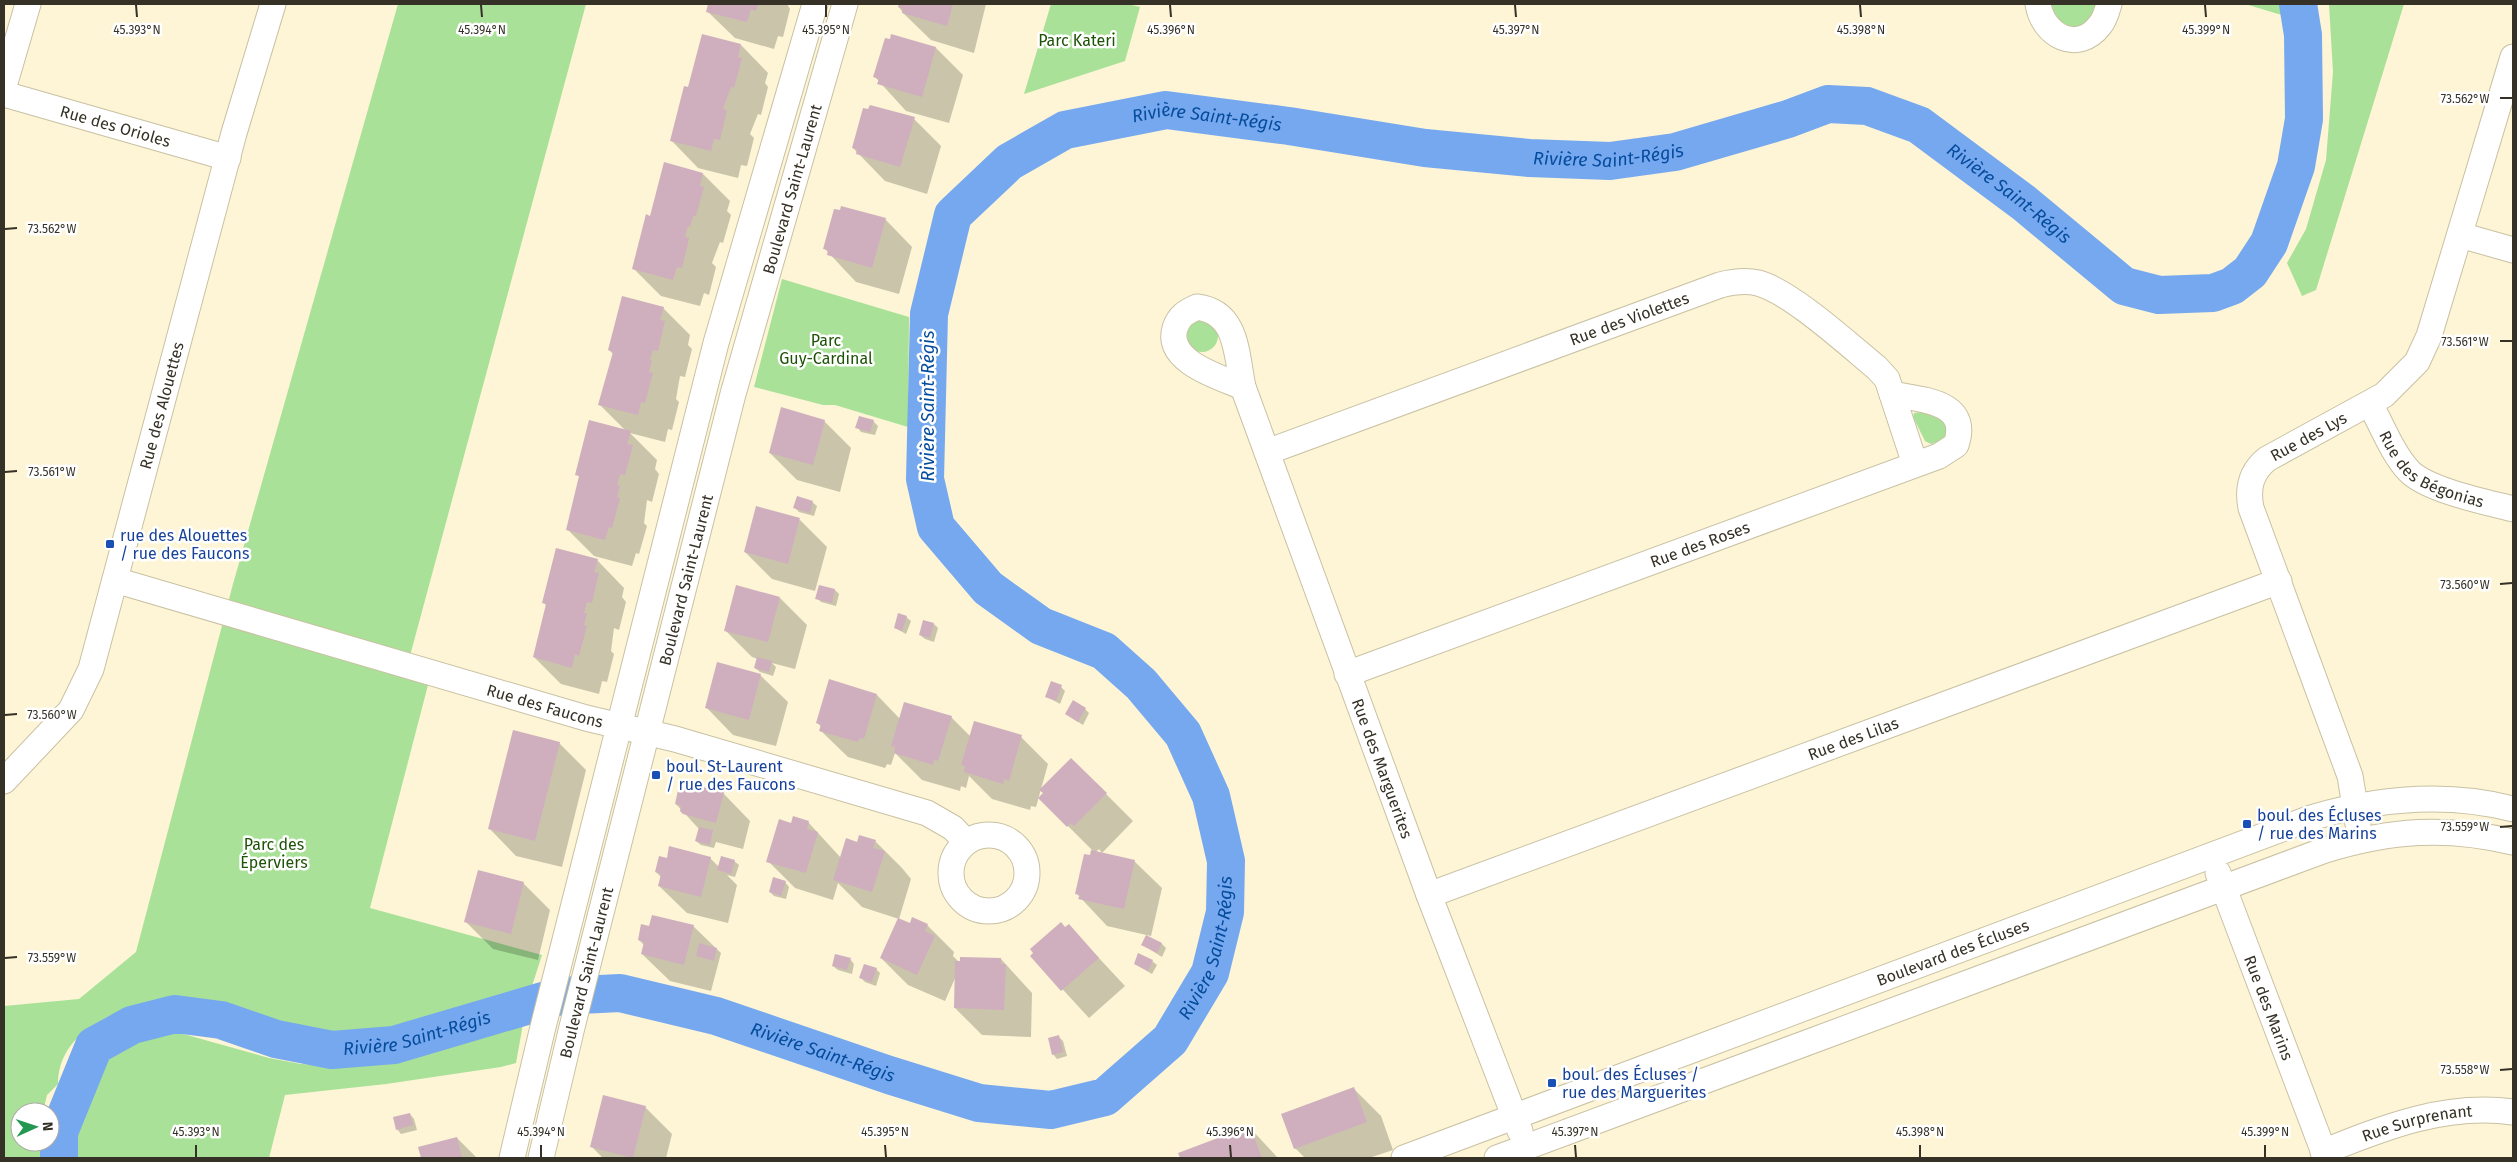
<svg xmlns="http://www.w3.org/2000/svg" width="2517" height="1162" viewBox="0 0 2517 1162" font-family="'Fira Sans',sans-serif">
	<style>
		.green { fill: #a9e198 }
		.shadow { fill: #0003 }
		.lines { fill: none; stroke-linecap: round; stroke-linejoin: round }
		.river { stroke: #76a8ef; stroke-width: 38 }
		.building { fill: #cfafbd }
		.minor-casing { stroke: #c9c1a3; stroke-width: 27 }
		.minor { stroke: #fff; stroke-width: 25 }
		.ticks { fill: none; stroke: #353126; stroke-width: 2 }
		.transit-dot { fill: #1a4fb4; stroke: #fff; stroke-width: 2 }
		.labels { text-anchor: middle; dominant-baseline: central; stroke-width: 5; stroke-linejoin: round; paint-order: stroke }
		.park-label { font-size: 16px; fill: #1d5306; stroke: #fff }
		.street-label { font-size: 16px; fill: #353126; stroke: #fff }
		.transit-label { font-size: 16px; fill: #164399; stroke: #fff; text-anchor: start }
		.water-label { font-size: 18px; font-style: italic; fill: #054c9d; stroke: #fff }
		.ticks-label { font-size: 12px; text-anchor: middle; fill: #353126; stroke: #fff; stroke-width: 5; stroke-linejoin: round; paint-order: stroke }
	</style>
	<rect width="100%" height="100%" fill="#fdf5d6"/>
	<path class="green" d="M398 4H586L404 678 428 685 370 908 542 955 531 989C468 1012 404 1032 335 1031 308 1031 278 1027 253 1020 237 1015 222 1006 206 1003 191 1000 175 1003 160 1004 153 1005 145 1004 138 1006 100 1017 58 1039 58 1084L47 1095 43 1112H20V1142H44L45 1158H4V1006L79 999 136 952 233 584Z
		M1051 4H1128L1140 7 1125 61 1024 94Z
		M2048 4H2099L2096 15 2078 30 2055 23Z
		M2245 4H2283L2285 16Z
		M2329 4H2404L2316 290 2302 296 2287 263 2306 229 2326 160 2333 72Z
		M782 279 909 317 908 427 835 405H823L754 387Z
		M1186 336a16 16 0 1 1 32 0a16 16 0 1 1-32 0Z
		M1921 412 1940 418 1947 427 1945 440 1931 444 1925 441 1913 417 1914 413Z
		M523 1024 516 1063 501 1067 386 1084 285 1095 269 1158H74L78 1123 90 1087 108 1059 140 1036 169 1030 269 1058 301 1064 339 1066 390 1061Z"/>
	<path class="shadow" d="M709 4H787L790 9 783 37 778 36 774 49 735 38 707 11Z
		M900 4H986L974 53 931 40 903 13 899 7Z
		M741 45 768 73 765 83 768 87 761 115 758 114 750 134 754 138 747 166 741 165 738 178 698 168 671 140 689 89Z
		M936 48 963 75 949 123 906 111 875 77Z
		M914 119 941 146 927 194 885 181 853 148Z
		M703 174 730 201 727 211 731 215 723 243 720 242 712 263 716 267 709 295 704 293 700 306 661 296 633 268Z
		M885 219 912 247 899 294 856 282 824 248Z
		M663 308 690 335 688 345 692 349 685 377 680 376 676 399 679 402 672 430 668 429 665 442 630 433 657 460 655 469 659 474 652 502 647 500 644 523 647 526 639 554 636 553 632 566 594 556 567 529 580 478 577 474 627 432 600 405 613 354 609 350Z
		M824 421 851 448 840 492 797 480 770 453Z
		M873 421 878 426 875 435 861 432 857 427Z
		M812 502 817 506 814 516 799 512 795 508Z
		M800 520 827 547 815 591 772 579 745 552Z
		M597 560 624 588 622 597 626 602 619 630 614 628 611 651 614 654 607 682 602 681 599 694 561 684 534 657 547 606 544 603Z
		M835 590 839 594 836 606 821 602 817 598Z
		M780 598 807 625 795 669 772 663 776 667 773 676 760 672 755 668 758 659 752 657 725 630Z
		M906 617 911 621 906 634 895 628Z
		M934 624 938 628 934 642 925 639 920 635Z
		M760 675 788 702 776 746 733 735 706 707Z
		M1061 687 1065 691 1060 704 1046 696Z
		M877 695 900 719 951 717 971 737H1021L1048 764 1036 807 1031 806 1030 810 992 799 969 776 966 788 961 786 960 791 922 780 895 753 891 765 887 764 885 768 848 757 820 730 821 727 818 723Z
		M1085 709 1089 713 1083 725 1066 714Z
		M559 743 586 770 562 867 516 856 489 828Z
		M1071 759 1133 821 1102 853 1099 849 1095 853 1134 861 1162 888 1151 936 1107 926 1076 893 1090 856 1095 853 1040 798Z
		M723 793 750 821 743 849 716 842 714 848 701 845 696 841 699 829 676 804Z
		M808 822 841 858 858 843 875 841 902 868 911 879 899 919 862 907 838 883 833 900 795 888 768 861 791 824Z
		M710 858 719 867 734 861 739 865 735 877 727 875 737 885 728 923 687 913 659 886 661 877 656 872 668 859Z
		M785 882 789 887 786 899 774 896 770 892Z
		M523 883 550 910 538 960 493 949 466 922Z
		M910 925H927L954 952 953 956 961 964 1001 959 1032 993 1031 1037 982 1035 955 1008 956 976 945 1001 908 985 881 958Z
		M693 926 721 953 711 991 670 981 642 954 644 945 639 940 650 927Z
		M1069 926 1125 986 1089 1018 1032 956Z
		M1162 944 1166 948 1162 957 1143 945Z
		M850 959 854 964 852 974 838 970 833 966Z
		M1152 961 1157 965 1152 974 1135 964Z
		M876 969 880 973 876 986 865 982 861 978Z
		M1059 1037 1063 1041 1067 1056 1057 1059 1053 1054Z
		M1353 1088 1381 1116 1393 1150 1369 1158H1305L1295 1148Z
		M645 1107 672 1134 666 1158H603L592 1147Z
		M410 1114 414 1119 417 1130 401 1134 397 1129Z
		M1250 1128 1278 1158H1181L1180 1154Z
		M457 1138 477 1158H422L420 1147Z"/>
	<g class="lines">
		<path class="river" id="s1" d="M59 1158V1132L94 1046 132 1025 175 1014 221 1020 276 1039 332 1050 394 1045 560 996 620 993 716 1016 889 1075 979 1103 1051 1110 1105 1097 1170 1040 1210 973 1225 912 1226 861 1211 796 1183 734 1141 684 1104 651 1041 626 988 588 936 527 925 479 929 314 953 215 1009 162 1065 130 1166 110 1289 126 1425 148 1529 158 1610 161 1675 152 1788 119 1828 104 1867 106 1919 125 2024 203 2124 286 2159 295 2213 293 2232 286 2250 272 2269 243 2296 166 2304 119 2303 35 2298 4"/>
	</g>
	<path class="building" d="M708 4H758L756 11 751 9 747 22 706 12Z
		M899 4H953L947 26 902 13 903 9 898 7Z
		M702 34 741 44 738 57 742 58 734 88 731 87 723 109 727 110 720 140 714 139 711 151 670 141 684 86 688 87Z
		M891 34 936 47 922 97 877 84 879 79 873 77 885 38 890 39Z
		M870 105 915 117 900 167 856 154 857 149 852 148 863 108 868 109Z
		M664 162 703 173 700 186 704 187 696 216H693L690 227 688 226 685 237 689 238 686 252 682 268 677 267 673 280 632 269 646 214 650 216Z
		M841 206 886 218 872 268 827 255 828 250 823 249 834 209 840 210Z
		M622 296 664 307 660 320 665 321 658 351 653 350 650 360 652 361 649 372 653 373 645 403 641 402 638 415 598 405 613 352 608 350Z
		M781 407 825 420 813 465 769 453Z
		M859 416 874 420 870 432 855 428Z
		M589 420 631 431 627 444 633 445 625 475 620 474 617 485 620 486 617 497 620 498 612 528 609 527 605 540 566 530 579 476 575 475Z
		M797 496 813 501 810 513 793 508Z
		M756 506 800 518 788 564 744 552Z
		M556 548 598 559 594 572 599 573 595 589 592 603 587 602 584 613H587L584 625 587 626 579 656 575 654 572 668 533 657 546 604 542 603Z
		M736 585 780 597 768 642 724 631Z
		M819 585 835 589 832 603 815 599Z
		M898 613 907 616 902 631 894 628Z
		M923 620 934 623 930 638 919 635Z
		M757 657 772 661 769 672 754 668Z
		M717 662 761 674 749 720 705 708Z
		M829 679 877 694 864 739 860 738 858 742 819 731 821 725 816 723Z
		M1051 681 1062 685 1056 701 1045 697Z
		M1073 700 1086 708 1078 722 1065 714Z
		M904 702 952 716 938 761 934 760 933 765 894 753 895 747 891 746Z
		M974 721 1022 735 1009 781 1004 779 1003 784 964 772 965 766 961 765Z
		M513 730 560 742 535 841 488 829Z
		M1071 758 1107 793 1074 826 1071 823 1067 827 1038 798 1043 793 1039 790Z
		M690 784 724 792 716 823 683 814 680 811 681 806 675 804 678 790 684 791 685 786Z
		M793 816 809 821 807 829 818 832 806 873 766 862 779 819 791 823Z
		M699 827 713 830 710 845 695 841Z
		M859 835 876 840 873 848 885 851 872 892 833 880 846 838 857 842Z
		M669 846 711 857 701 897 658 886 661 874 655 872 659 856 667 858Z
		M1091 850 1135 860 1124 909 1078 899 1080 895 1075 894 1084 854 1090 855Z
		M721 856 735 860 731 874 717 870Z
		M478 870 524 882 511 934 464 922Z
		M773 877 786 881 781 896 769 892Z
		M652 915 694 925 684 965 641 954 644 942 638 940 641 924 649 926Z
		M912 917 928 924 925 931 935 936 917 975 880 958 898 918 910 923Z
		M1061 922 1065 927 1069 924 1099 958 1061 991 1030 956 1033 953 1030 949Z
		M1146 935 1162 943 1157 953 1141 945Z
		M699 943 717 948 714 961 696 956Z
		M1138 953 1153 960 1148 971 1134 964Z
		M835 954 851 958 847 970 832 966Z
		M960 957 1001 958V964H1006L1004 1010 954 1008 955 961H960Z
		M864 964 877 968 872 982 859 978Z
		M1059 1035 1063 1052 1052 1055 1048 1038Z
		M1354 1087 1367 1122 1294 1149 1281 1114Z
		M603 1095 646 1106 633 1158 590 1147Z
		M410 1113 413 1125 396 1130 393 1117Z
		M1250 1126 1262 1158H1180L1178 1153Z
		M457 1137 462 1158H421L418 1147Z"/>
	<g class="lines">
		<g class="minor-casing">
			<g id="minor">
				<path d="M2038 4C2043 36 2078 54 2100 25 2105 19 2107 11 2109 4"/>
				<path d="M4 86 28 4"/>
				<path id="s2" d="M4 94 228 158"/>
				<path d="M2460 235 2513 250"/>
				<path d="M1197 307C1238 312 1236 354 1243 387 1220 377 1165 362 1175 328 1179 316 1186 312 1197 307Z"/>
				<path id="s3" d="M1243 387 1429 895 1520 1131"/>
				<path id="s4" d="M2370 404C2382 425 2392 453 2409 471 2427 490 2486 502 2513 509"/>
				<path id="s5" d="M1267 452 1720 285C1732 282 1745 280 1758 283 1790 291 1849 345 1877 368L1887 379 1915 464"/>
				<path id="s6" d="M115 580 586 718 675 739 927 813 953 828 966 842"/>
				<path id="s7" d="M1347 674 1939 456 1956 445C1971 401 1922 400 1892 394"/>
				<path id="s8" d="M4 781 71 710 91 669 234 133 273 4"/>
				<path id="s9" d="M2358 824 2350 776 2251 508C2247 488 2251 472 2267 459L2384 395 2417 362 2429 336 2513 57"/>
				<circle cx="989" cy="873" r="38"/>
				<path id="s10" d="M2218 873 2326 1158"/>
				<path id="s11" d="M1429 895 2279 581"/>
				<path id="s12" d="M2323 1152C2385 1127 2445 1103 2513 1112"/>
				<path d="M512 1158 542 1031 716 343 815 4"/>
				<path id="s13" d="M541 1158 572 1027 733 394 845 4"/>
				<path id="s14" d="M1404 1158 2311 818C2378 798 2446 792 2513 809"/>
				<path d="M1497 1158 2325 850C2391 830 2446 826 2513 842"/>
			</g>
		</g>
		<use href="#minor" class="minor"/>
	</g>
	<path class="ticks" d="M136 5 137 17M481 5 482 17M826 5V17M1170 5 1171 17M1515 5 1516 17M1860 5 1861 17M2205 5 2206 17M2500 98H2512M5 229 17 228M2500 341H2512M5 472 17 471M2500 584 2512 583M5 715 17 714M2500 827 2512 826M5 958 17 957M2500 1070 2512 1069M196 1145V1157M541 1145V1157M885 1145 886 1157M1230 1145 1231 1157M1575 1145 1576 1157M1920 1145V1157M2265 1145V1157"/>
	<g class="transit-dot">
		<rect x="105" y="539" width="10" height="10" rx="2.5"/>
		<rect x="651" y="770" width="10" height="10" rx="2.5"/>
		<rect x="2242" y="819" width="10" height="10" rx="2.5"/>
		<rect x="1547" y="1078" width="10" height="10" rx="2.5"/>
	</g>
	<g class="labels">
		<g class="park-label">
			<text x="1077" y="40">Parc Kateri</text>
			<text x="826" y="340">Parc<tspan x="826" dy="18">Guy-Cardinal</tspan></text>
			<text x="274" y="844">Parc des<tspan x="274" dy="18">Éperviers</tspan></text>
		</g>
		<g class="street-label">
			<text stroke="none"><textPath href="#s2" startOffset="116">Rue des Orioles</textPath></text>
			<text stroke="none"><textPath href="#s13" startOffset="1001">Boulevard Saint-Laurent</textPath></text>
			<text stroke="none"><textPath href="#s5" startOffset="386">Rue des Violettes</textPath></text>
			<text stroke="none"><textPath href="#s8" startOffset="416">Rue des Alouettes</textPath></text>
			<text stroke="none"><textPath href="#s9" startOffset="436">Rue des Lys</textPath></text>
			<text stroke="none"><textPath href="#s4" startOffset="95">Rue des Bégonias</textPath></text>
			<text stroke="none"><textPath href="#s7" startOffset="376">Rue des Roses</textPath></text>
			<text stroke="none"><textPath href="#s13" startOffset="596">Boulevard Saint-Laurent</textPath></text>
			<text stroke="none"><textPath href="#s6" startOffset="448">Rue des Faucons</textPath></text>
			<text stroke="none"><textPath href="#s11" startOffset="452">Rue des Lilas</textPath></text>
			<text stroke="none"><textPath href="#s3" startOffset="406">Rue des Marguerites</textPath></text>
			<text stroke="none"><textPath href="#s14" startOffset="586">Boulevard des Écluses</textPath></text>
			<text stroke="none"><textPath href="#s13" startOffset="191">Boulevard Saint-Laurent</textPath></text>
			<text stroke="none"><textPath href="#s10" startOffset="144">Rue des Marins</textPath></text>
			<text stroke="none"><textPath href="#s12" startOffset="99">Rue Surprenant</textPath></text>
		</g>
		<g class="transit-label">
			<text x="120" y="535">rue des Alouettes<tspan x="120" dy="18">/ rue des Faucons</tspan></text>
			<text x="666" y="766">boul. St-Laurent<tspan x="666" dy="18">/ rue des Faucons</tspan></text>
			<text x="2257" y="815">boul. des Écluses<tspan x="2257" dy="18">/ rue des Marins</tspan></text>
			<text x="1562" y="1074">boul. des Écluses /<tspan x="1562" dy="18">rue des Marguerites</tspan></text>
		</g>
		<g class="water-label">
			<text stroke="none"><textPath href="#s1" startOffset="2510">Rivière Saint-Régis</textPath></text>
			<text stroke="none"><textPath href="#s1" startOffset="2915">Rivière Saint-Régis</textPath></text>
			<text stroke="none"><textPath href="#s1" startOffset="3350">Rivière Saint-Régis</textPath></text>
			<text transform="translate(928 406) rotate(-90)">Rivière Saint-Régis</text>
			<text stroke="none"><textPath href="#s1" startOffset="1355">Rivière Saint-Régis</textPath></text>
			<text stroke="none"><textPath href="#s1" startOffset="455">Rivière Saint-Régis</textPath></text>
			<text stroke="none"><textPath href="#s1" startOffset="875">Rivière Saint-Régis</textPath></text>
		</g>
	</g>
	<g class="ticks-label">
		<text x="137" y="34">45.393°N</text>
		<text x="482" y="34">45.394°N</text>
		<text x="826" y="34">45.395°N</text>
		<text x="1171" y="34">45.396°N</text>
		<text x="1516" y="34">45.397°N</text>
		<text x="1861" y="34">45.398°N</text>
		<text x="2206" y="34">45.399°N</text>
		<text x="2465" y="103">73.562°W</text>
		<text x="52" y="233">73.562°W</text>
		<text x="2465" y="346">73.561°W</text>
		<text x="52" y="476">73.561°W</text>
		<text x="2465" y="589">73.560°W</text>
		<text x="52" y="719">73.560°W</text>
		<text x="2465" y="831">73.559°W</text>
		<text x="52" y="962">73.559°W</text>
		<text x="2465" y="1074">73.558°W</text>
		<text x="196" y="1136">45.393°N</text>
		<text x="541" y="1136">45.394°N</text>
		<text x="885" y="1136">45.395°N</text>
		<text x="1230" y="1136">45.396°N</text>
		<text x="1575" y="1136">45.397°N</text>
		<text x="1920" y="1136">45.398°N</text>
		<text x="2265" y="1136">45.399°N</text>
	</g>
	<rect width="2517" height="1162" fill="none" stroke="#353126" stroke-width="10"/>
	<g transform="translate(35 1127) rotate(87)"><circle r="24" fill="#ffffff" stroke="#aeada8"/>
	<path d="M0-4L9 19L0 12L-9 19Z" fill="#249752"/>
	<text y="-8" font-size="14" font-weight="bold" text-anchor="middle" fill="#353126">N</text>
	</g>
</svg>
